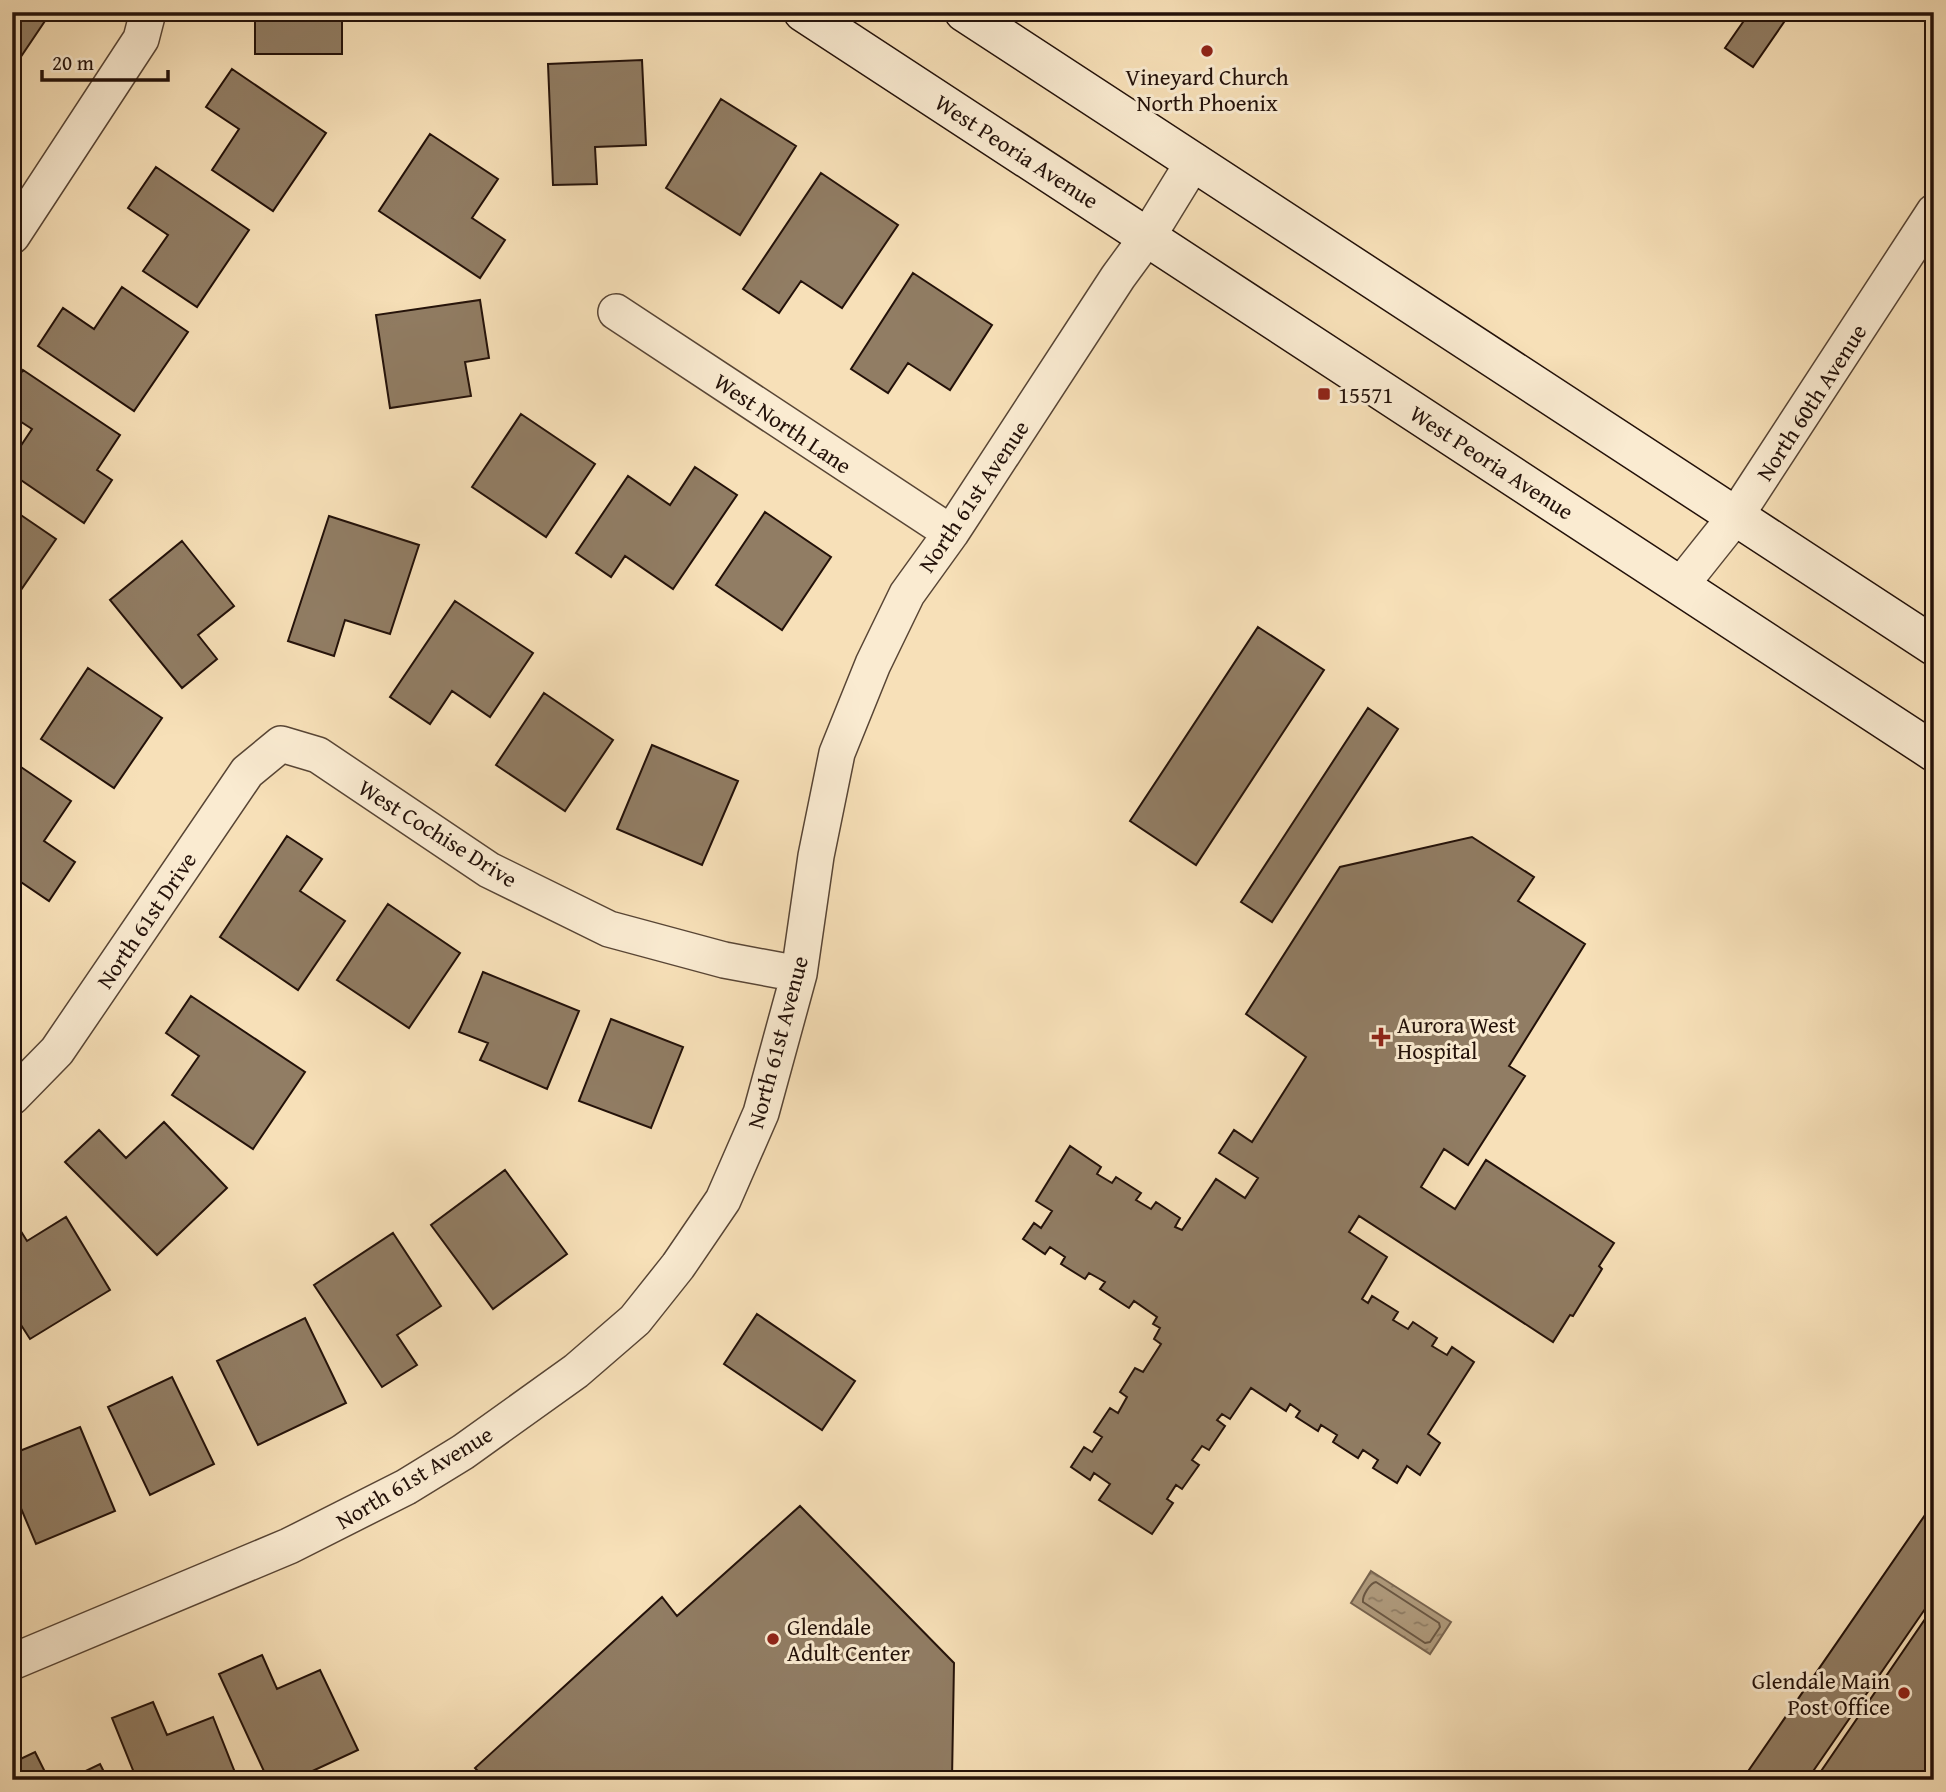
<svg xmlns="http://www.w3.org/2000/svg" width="1946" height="1792" viewBox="0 0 1946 1792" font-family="'Gentium Book Plus',serif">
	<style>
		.water { fill: url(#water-ripples); stroke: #77634e; stroke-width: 2 }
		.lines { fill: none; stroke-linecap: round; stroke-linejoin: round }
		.shore { stroke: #695642; stroke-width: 2 }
		.building { fill: #917d64; stroke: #231109; stroke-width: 2 }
		.street-casing { stroke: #584535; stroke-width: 38 }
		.secondary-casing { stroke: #231109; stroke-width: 41 }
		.street { stroke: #faebd1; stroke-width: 35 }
		.secondary { stroke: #faebd1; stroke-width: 38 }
		.poi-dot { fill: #8f2418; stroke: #faebd1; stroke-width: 2.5 }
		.labels { text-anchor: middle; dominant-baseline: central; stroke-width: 6; stroke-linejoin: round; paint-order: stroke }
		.poi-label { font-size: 23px; fill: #231109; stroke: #faebd1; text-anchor: start }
		.street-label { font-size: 23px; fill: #231109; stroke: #faebd1 }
	</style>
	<defs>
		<pattern id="water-ripples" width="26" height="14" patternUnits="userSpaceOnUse" patternTransform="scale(1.75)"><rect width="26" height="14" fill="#af9a7c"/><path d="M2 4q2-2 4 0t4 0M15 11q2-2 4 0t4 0" fill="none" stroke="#8e7c64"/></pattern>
	</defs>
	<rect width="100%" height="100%" fill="#f7e0b8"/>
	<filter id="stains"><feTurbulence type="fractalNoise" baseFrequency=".00286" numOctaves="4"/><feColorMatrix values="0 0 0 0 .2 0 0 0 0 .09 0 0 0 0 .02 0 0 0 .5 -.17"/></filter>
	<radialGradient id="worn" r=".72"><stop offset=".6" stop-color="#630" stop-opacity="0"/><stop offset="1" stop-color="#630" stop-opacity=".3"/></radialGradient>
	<path class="water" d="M1371 1571 1451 1622 1430 1654 1351 1603Z"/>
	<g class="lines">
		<path class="shore" d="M1376 1582 1439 1623 1440 1627 1430 1642 1425 1643 1363 1602C1362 1596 1370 1583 1376 1582Z"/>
	</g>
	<path class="building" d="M12 12H51L12 70Z
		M255 12H342V54H255Z
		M1750 12H1791L1753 67 1725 48Z
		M642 60 646 145 595 147 597 184 553 185 548 64Z
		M232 69 326 133 273 211 212 170 239 129 206 107Z
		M721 99 796 146 740 235 666 188Z
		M430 134 498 179 472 218 505 240 480 278 379 211Z
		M156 167 249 230 197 307 143 271 168 235 128 208Z
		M821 173 898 225 842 308 801 281 779 313 743 289Z
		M913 273 992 325 950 390 908 363 888 393 851 369Z
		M122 287 188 332 134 411 38 346 63 308 94 329Z
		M480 300 489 358 465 362 471 396 390 408 376 315Z
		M23 370 120 435 97 470 112 480 84 523 12 474V459L32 429 12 416V387Z
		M521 414 595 464 546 537 472 487Z
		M695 467 737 495 673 589 625 556 611 577 576 553 628 476 670 505Z
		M12 509 56 539 12 603Z
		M765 512 831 557 782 630 716 585Z
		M329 516 419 545 390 634 345 620 334 656 288 641Z
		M182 541 234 606 198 635 217 659 182 688 110 600Z
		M455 601 533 653 490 717 452 691 430 724 390 697Z
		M1258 627 1324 670 1196 865 1130 821Z
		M88 668 162 718 114 788 41 739Z
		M544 693 613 740 565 811 496 765Z
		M1368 708 1398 729 1272 922 1241 902Z
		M652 745 738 781 702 865 617 829Z
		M15 763 71 801 44 841 75 862 49 901 12 876V768Z
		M287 836 322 859 300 891 345 921 298 990 220 937Z
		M1472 837 1534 877 1518 901 1585 944 1509 1066 1525 1076 1468 1165 1444 1149 1421 1187 1455 1209 1486 1160 1614 1243 1599 1266 1602 1269 1573 1316 1570 1315 1553 1342 1359 1216 1349 1232 1387 1257 1362 1299 1368 1303 1372 1296 1398 1312 1393 1320 1408 1329 1413 1322 1437 1338 1432 1346 1447 1355 1452 1347 1474 1362 1428 1434 1440 1443 1420 1475 1407 1466 1397 1483 1373 1468 1378 1460 1363 1450 1358 1458 1333 1442 1337 1435 1321 1425 1318 1431 1296 1417 1300 1411 1290 1404 1286 1411 1251 1388 1230 1419 1222 1414 1217 1420 1225 1426 1209 1450 1202 1446 1192 1460 1199 1465 1182 1489 1176 1485 1167 1499 1173 1503 1152 1534 1099 1500 1110 1484 1094 1473 1090 1480 1071 1467 1084 1447 1092 1452 1102 1437 1094 1432 1110 1408 1118 1413 1127 1397 1120 1392 1135 1368 1143 1372 1161 1344 1154 1339 1160 1328 1153 1324 1157 1317 1134 1301 1129 1308 1100 1289 1105 1282 1089 1273 1085 1279 1061 1264 1065 1257 1050 1247 1045 1254 1023 1239 1034 1223 1041 1228 1052 1211 1036 1201 1070 1146 1101 1167 1097 1174 1112 1183 1116 1177 1141 1193 1136 1200 1151 1209 1156 1202 1180 1218 1175 1227 1182 1230 1216 1179 1245 1198 1258 1178 1219 1153 1234 1130 1252 1142 1306 1057 1246 1014 1340 867Z
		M388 904 460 953 409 1028 337 980Z
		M483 972 579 1011 547 1089 480 1060 488 1043 459 1032Z
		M191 996 305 1072 253 1149 172 1095 199 1056 166 1033Z
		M611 1019 683 1047 651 1128 579 1101Z
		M164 1122 227 1188 157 1255 65 1162 99 1130 126 1158Z
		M505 1170 567 1254 493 1309 431 1225Z
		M12 1217 27 1241 66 1217 110 1290 30 1339 12 1311Z
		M393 1233 441 1306 397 1335 417 1365 382 1387 314 1285Z
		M757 1314 855 1381 822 1430 724 1364Z
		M305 1318 346 1403 258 1445 217 1361Z
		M172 1377 214 1464 150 1495 108 1407Z
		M80 1427 115 1511 36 1544 12 1487V1454Z
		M1934 1502V1596L1807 1780H1742Z
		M800 1506 954 1663 952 1780H486L475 1768 662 1597 677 1616Z
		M1934 1606V1780H1815Z
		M262 1655 277 1689 320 1670 358 1750 293 1780H268L219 1674Z
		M153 1702 167 1735 213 1717 238 1780H137L112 1718Z
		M35 1752 49 1780H12V1763Z
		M100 1764 108 1780H67Z"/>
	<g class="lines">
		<g class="street-casing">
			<path id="street" d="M12 236 141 39 148 12
				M616 312 951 533
				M1680 586 1735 517 1934 212
				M12 1097 57 1051 247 772 281 744 318 755 489 870 609 929 724 960 799 974
				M12 1662 289 1546 406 1487 463 1452 576 1371 635 1320 678 1266 723 1200 761 1113 799 974 816 856 837 753 873 664 907 594 951 533 1118 277 1148 236 1194 161"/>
		</g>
		<g class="secondary-casing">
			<path id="secondary" d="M803 12 1934 752
				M964 12 1934 646"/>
		</g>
		<use href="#street" class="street"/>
		<use href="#secondary" class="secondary"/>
	</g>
	<g class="poi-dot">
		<circle cx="1207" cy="51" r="7"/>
		<rect x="1317" y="387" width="14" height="14" rx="3.5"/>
		<path d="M1377.5 1026.5h7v7h7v7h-7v7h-7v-7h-7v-7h7z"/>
		<circle cx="773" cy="1639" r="7"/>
		<circle cx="1904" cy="1693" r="7"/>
	</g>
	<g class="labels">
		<g class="poi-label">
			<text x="1207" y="76" text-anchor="middle">Vineyard Church<tspan x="1207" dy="26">North Phoenix</tspan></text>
			<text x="1338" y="394">15571</text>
			<text x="1397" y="1024">Aurora West<tspan x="1397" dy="26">Hospital</tspan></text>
			<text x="787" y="1626">Glendale<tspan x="787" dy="26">Adult Center</tspan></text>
			<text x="1890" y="1680" text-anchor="end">Glendale Main<tspan x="1890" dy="26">Post Office</tspan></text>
		</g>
		<g class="street-label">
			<text transform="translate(1017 151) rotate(33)">West Peoria Avenue</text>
			<text transform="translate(1811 402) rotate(-57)">North 60th Avenue</text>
			<text transform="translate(783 423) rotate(34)">West North Lane</text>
			<text transform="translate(1492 462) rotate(33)">West Peoria Avenue</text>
			<text transform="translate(973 496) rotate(-56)">North 61st Avenue</text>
			<text transform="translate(438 833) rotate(32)">West Cochise Drive</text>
			<text transform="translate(146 920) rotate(-56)">North 61st Drive</text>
			<text transform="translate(777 1042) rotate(-75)">North 61st Avenue</text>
			<text transform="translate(414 1477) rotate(-31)">North 61st Avenue</text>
		</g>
	</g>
	<rect width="1946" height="1792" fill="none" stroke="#f7e0b8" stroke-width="42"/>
	<rect x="14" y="14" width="1918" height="1764" fill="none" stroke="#231109" stroke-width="3.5"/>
	<rect x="21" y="21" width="1904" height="1750" fill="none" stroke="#231109" stroke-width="2"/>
	<path d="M42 70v10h126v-10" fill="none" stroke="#231109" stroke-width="3.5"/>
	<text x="52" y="70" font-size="21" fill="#231109" stroke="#faebd1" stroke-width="5" paint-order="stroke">20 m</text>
	<rect width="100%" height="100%" filter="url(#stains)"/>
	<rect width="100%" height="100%" fill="url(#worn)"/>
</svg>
